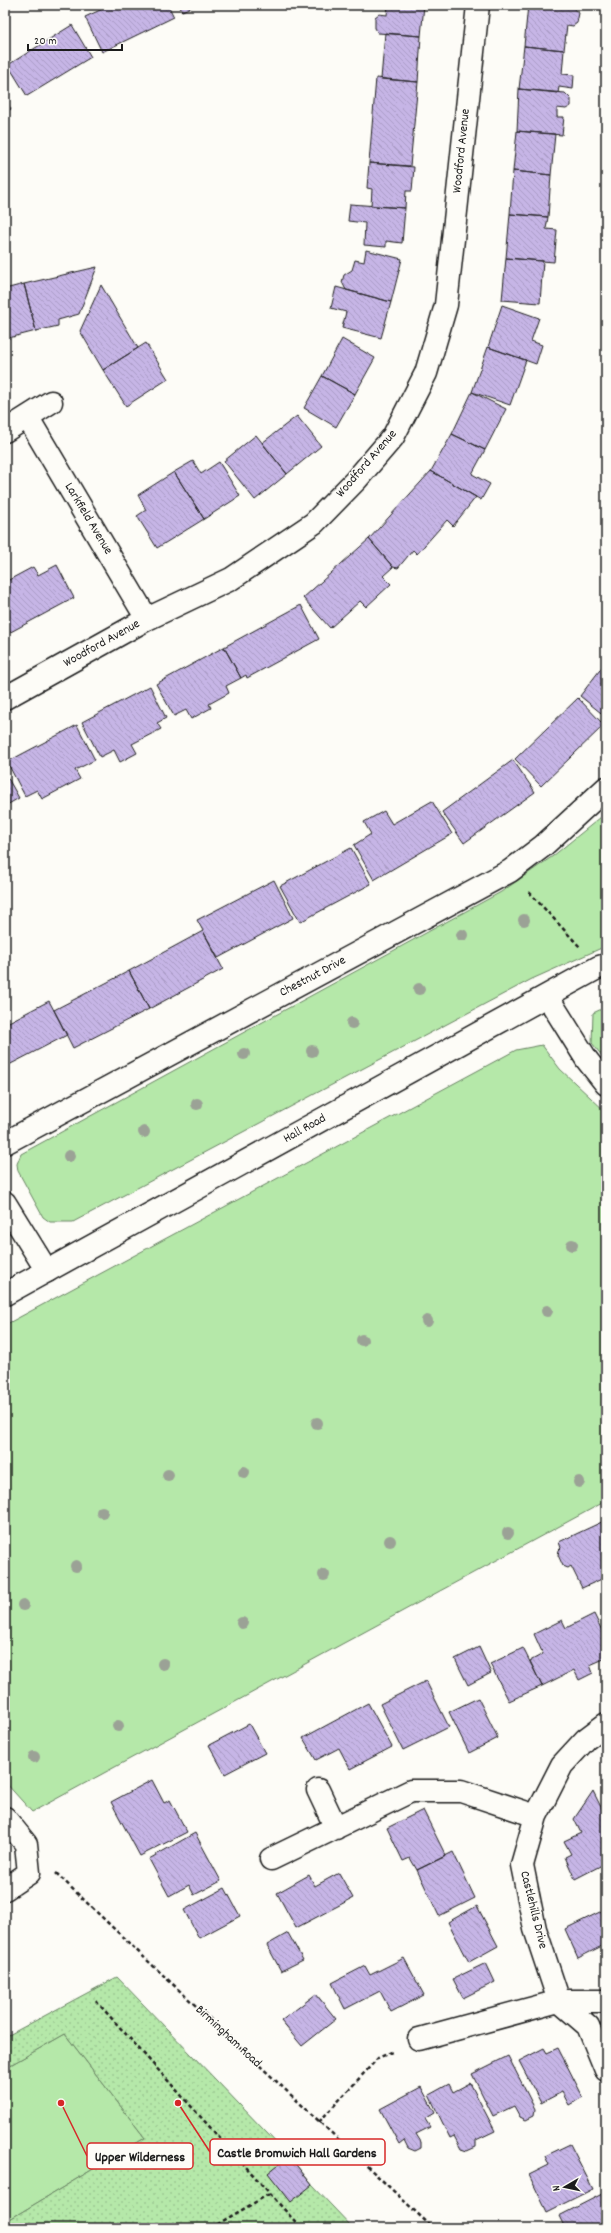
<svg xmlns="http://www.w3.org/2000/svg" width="611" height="2233" viewBox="0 0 611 2233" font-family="Dekko,sans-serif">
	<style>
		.green { fill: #b5e8a9; stroke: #688262 }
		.garden { fill: url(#garden-dots); stroke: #688262 }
		.building { fill: url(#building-back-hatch); stroke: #1c1c1c }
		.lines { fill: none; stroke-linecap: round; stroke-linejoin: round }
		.minor-casing { stroke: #1c1c1c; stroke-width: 25 }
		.major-casing { stroke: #1c1c1c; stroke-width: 25 }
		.path { stroke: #1c1c1c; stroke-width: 2.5; stroke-dasharray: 4 3; stroke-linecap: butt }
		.minor { stroke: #fdfcf7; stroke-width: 22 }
		.major { stroke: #fdfcf7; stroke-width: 22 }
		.tree { fill: #9ba296 }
		.labels { text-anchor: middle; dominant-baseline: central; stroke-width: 3; stroke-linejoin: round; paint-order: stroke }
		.street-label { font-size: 13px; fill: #1c1c1c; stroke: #fdfcf7 }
		.leader { fill: none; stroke: #d62828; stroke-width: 1.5 }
		.callout-dot { fill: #d62828; stroke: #fdfcf7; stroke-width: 1.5 }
		.callout { fill: #fdfcf7; stroke: #d62828; stroke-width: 1.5 }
		.callout-label { font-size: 14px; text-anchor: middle; font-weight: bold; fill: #1c1c1c }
	</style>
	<defs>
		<pattern id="garden-dots" width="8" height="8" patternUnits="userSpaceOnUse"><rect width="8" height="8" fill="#b5e8a9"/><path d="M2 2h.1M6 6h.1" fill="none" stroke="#9bc691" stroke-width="1.8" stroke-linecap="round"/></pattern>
		<pattern id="building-back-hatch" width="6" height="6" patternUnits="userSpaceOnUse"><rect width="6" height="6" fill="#c6b5e6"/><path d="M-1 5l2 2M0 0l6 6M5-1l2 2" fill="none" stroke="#aa9bc5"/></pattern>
	</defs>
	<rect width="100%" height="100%" fill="#fdfcf7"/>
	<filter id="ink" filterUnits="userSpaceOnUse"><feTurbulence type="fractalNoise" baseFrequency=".025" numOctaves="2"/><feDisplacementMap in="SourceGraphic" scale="8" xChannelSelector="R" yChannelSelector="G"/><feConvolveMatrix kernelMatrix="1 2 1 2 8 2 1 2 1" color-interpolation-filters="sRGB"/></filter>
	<g filter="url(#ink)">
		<path class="green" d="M606 813V946L532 979 73 1222H50L43 1217 18 1171 17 1164 21 1154 501 892 553 856Z
			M606 1007V1061L592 1043 593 1013Z
			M542 1045 560 1069 606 1112V1501L32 1812 5 1782V1325L516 1050Z
			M65 2034 145 2138 5 2222V2068Z"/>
		<path class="garden" d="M117 1977 289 2156 312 2185 353 2228H295L293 2225 289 2228H5V2222L145 2138 65 2034 5 2068V2037Z"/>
		<path class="building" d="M111 5H168L174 17 102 52 85 17Z
			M179 5H196L182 11Z
			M388 5H424L421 36 378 33 375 28V17L379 14 387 15Z
			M528 5 572 7 579 13 577 23 573 26 567 25 564 50 524 46Z
			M72 25 91 57 27 96 8 65Z
			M385 33 421 36 418 82 381 79Z
			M524 46 564 50 562 74 574 75 573 89 559 87 558 93 519 89Z
			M376 78 418 82 410 166 369 163Z
			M519 89 565 93 571 99V106L566 109 557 108V117H564L562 135 517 131Z
			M5 100 11 109 5 113Z
			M517 131 555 134 551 175 513 171Z
			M369 163 414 167 412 191H406L405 208 371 206 372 189 367 188Z
			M513 171 551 175 548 217 510 214Z
			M350 204 405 208 402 243 386 241V247L364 245 365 223 348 221Z
			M510 214 548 217 546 229 557 230 554 262 506 258Z
			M366 250 402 259 391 302 346 290 342 282 344 275 352 270 355 260 364 262Z
			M506 258 543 261 540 303 502 300Z
			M97 267 79 314 58 320V326L36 331 24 284Z
			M24 284 36 331 5 339V289Z
			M101 285 138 348 103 370 80 331Z
			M336 287 391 302 381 338 342 328 346 312 331 308Z
			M502 305 539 318 531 341 542 345 536 364 488 347Z
			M342 339 375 358 355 394 322 376Z
			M146 343 168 379 126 406 103 370Z
			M488 347 526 360 510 405 472 392Z
			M322 376 355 394 336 427 304 408Z
			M472 392 506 409 485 450 452 434Z
			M297 416 321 446 287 474 262 443Z
			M452 434 485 450 472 474 490 484 481 500 431 471Z
			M256 435 287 474 255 500 224 461Z
			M193 461 201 474 219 462 240 496 204 519 174 472Z
			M431 471 476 497 453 526 447 520 417 554 413 550 398 568 393 567 369 539Z
			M174 472 204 519 157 548 137 516 146 510 138 495Z
			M369 539 393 567 383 576 391 584 366 607 360 601 330 628 303 598Z
			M57 565 74 598 5 635V582L33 567 38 575Z
			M301 605 319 639 247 678 246 675 241 678 224 647Z
			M224 647 241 678 226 686 229 693 209 704 211 708 191 719 186 710 174 716 156 684Z
			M606 662V717L580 696Z
			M150 686 166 718 157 723 161 729 132 744 137 753 120 762 114 750 100 757 82 722Z
			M578 698 604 725 541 786 515 759Z
			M77 725 95 760 75 770 80 779 42 799 37 790 25 796 7 762Z
			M513 760 535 792 464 843 442 812Z
			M5 773 19 798 5 806Z
			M432 801 452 834 374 880 354 845 371 834 364 822 384 811 392 824Z
			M351 848 371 884 300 922 280 886Z
			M274 880 293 918 218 958 197 920Z
			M203 931 223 969 149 1009 129 971Z
			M129 971 149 1009 73 1048 54 1010Z
			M49 1001 67 1035 5 1067V1024Z
			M606 1520V1577L582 1588 571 1566 568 1568 563 1566 558 1555 559 1550 561 1548 559 1542Z
			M594 1614 606 1639V1658L590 1665 593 1673 579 1680 574 1670 542 1686 530 1661 543 1654 534 1634 562 1620 566 1628Z
			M479 1647 491 1673 468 1685 455 1659Z
			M523 1648 542 1686 509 1701 490 1664Z
			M426 1681 449 1727 403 1750 380 1704Z
			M478 1698 498 1738 469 1753 449 1712Z
			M368 1703 392 1747 350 1769 339 1748 316 1760 303 1738Z
			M249 1724 265 1753 225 1774 209 1745Z
			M152 1780 164 1803 170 1800 187 1832 140 1856 111 1802Z
			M593 1791 606 1817V1828L603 1830 606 1836V1863L575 1879 565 1857 571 1854 564 1841 581 1833 574 1819Z
			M423 1810 446 1856 417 1870 410 1858 403 1861 387 1828Z
			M195 1833 221 1881 194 1895 189 1885 169 1896 149 1859Z
			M453 1852 475 1898 439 1916 417 1870Z
			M339 1873 353 1898 296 1928 277 1893 309 1875 315 1886Z
			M225 1888 240 1916 199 1938 184 1910Z
			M477 1906 498 1946 469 1962 448 1922Z
			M606 1909V1944L578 1958 565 1929Z
			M288 1933 303 1960 281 1971 267 1945Z
			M404 1958 424 1995 391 2012 380 1991 345 2009 332 1983 365 1966 370 1975Z
			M486 1963 495 1982 463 1998 453 1979Z
			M316 1994 336 2019 302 2046 281 2021Z
			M544 2048 547 2053 558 2048 583 2097 569 2105 562 2092 541 2103 519 2061Z
			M508 2056 535 2109 534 2116 526 2120 520 2117 514 2106 493 2116 472 2074Z
			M470 2083 495 2131 476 2140V2147L467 2151 461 2149 454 2136 450 2138 429 2095 449 2084 453 2092Z
			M421 2087 435 2113 425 2119 430 2127 416 2134 421 2142V2148L415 2151 408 2148 404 2140 399 2144 380 2109Z
			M570 2144 593 2189 547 2212 529 2175 549 2165 545 2156Z
			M289 2156 312 2185 291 2202 268 2173Z
			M604 2193 606 2197V2228H565L559 2216Z"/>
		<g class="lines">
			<g class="minor-casing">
				<path id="minor" d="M28 418 147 619
					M5 431 51 402
					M5 698 147 619 231 579 314 523 356 480 393 437 426 373 446 305 478 5
					M547 996 587 1060 606 1084
					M5 1143 510 871 543 846 606 788
					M5 1203 47 1271
					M606 1724 586 1739 562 1765 536 1816 522 1865 535 1929 559 2001 588 2026 606 2070
					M318 1790 336 1828
					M5 1818 26 1844 29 1873 5 1889
					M271 1859 411 1791H461L536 1816
					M419 2039 559 2001H606"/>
			</g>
			<g class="major-casing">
				<path id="major" d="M5 1294 599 967 606 965"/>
			</g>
			<path class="path" d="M529 892 580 947
				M56 1873 132 1946 433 2228
				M96 2001 301 2228
				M319 2122 378 2058 394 2051
				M211 2228 271 2193"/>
			<use href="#minor" class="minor"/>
			<use href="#major" class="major"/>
		</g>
		<g class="tree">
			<circle cx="524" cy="920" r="6"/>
			<circle cx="462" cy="935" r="6"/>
			<circle cx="419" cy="989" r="6"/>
			<circle cx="352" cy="1023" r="6"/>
			<circle cx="312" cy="1051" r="6"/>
			<circle cx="244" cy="1054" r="6"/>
			<circle cx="197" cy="1104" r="6"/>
			<circle cx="144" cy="1132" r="6"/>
			<circle cx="69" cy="1156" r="6"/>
			<circle cx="572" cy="1245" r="6"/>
			<circle cx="547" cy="1311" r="6"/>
			<circle cx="427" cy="1321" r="6"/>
			<circle cx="362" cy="1340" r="6"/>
			<circle cx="317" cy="1423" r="6"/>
			<circle cx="244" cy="1472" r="6"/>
			<circle cx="168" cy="1475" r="6"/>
			<circle cx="579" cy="1482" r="6"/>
			<circle cx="102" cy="1512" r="6"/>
			<circle cx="508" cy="1533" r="6"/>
			<circle cx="390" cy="1541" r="6"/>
			<circle cx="76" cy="1566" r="6"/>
			<circle cx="324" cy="1575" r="6"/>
			<circle cx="23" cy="1605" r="6"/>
			<circle cx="242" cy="1623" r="6"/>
			<circle cx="163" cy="1664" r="6"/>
			<circle cx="118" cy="1726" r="6"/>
			<circle cx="34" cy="1757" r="6"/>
		</g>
	</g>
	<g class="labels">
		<g class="street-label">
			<text transform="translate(462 151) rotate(-84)">Woodford Avenue</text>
			<text transform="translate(367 464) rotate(-49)">Woodford Avenue</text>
			<text transform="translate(88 519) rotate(59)">Larkfield Avenue</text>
			<text transform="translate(102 644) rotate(-29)">Woodford Avenue</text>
			<text transform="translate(313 977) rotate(-28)">Chestnut Drive</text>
			<text transform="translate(305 1129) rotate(-29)">Hall Road</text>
			<text transform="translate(533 1910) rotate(76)">Castlehills Drive</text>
			<text transform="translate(228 2037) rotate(43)">Birmingham Road</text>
		</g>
	</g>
	<path class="leader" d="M178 2103L210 2152M61 2103L87 2156"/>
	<g class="callout-dot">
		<circle cx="178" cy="2103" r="4"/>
		<circle cx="61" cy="2103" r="4"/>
	</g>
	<g class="callout">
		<rect x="210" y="2139" width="175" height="26" rx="4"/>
		<rect x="87" y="2143" width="106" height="26" rx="4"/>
	</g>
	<g class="callout-label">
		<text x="297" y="2157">Castle Bromwich Hall Gardens</text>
		<text x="140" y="2161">Upper Wilderness</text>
	</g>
	<rect width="611" height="2233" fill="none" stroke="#fdfcf7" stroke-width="20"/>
	<rect x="10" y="10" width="591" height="2213" fill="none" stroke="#1c1c1c" stroke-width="1.5" filter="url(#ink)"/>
	<g transform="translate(565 2187) rotate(261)" stroke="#fdfcf7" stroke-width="3" paint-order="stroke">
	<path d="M0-3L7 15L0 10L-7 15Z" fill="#1c1c1c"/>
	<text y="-6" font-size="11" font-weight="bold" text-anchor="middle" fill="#1c1c1c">N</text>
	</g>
	<path d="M28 44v6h94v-6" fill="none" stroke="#1c1c1c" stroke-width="2"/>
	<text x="34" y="44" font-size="12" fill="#1c1c1c" stroke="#fdfcf7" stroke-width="3" paint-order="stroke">20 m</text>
</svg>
